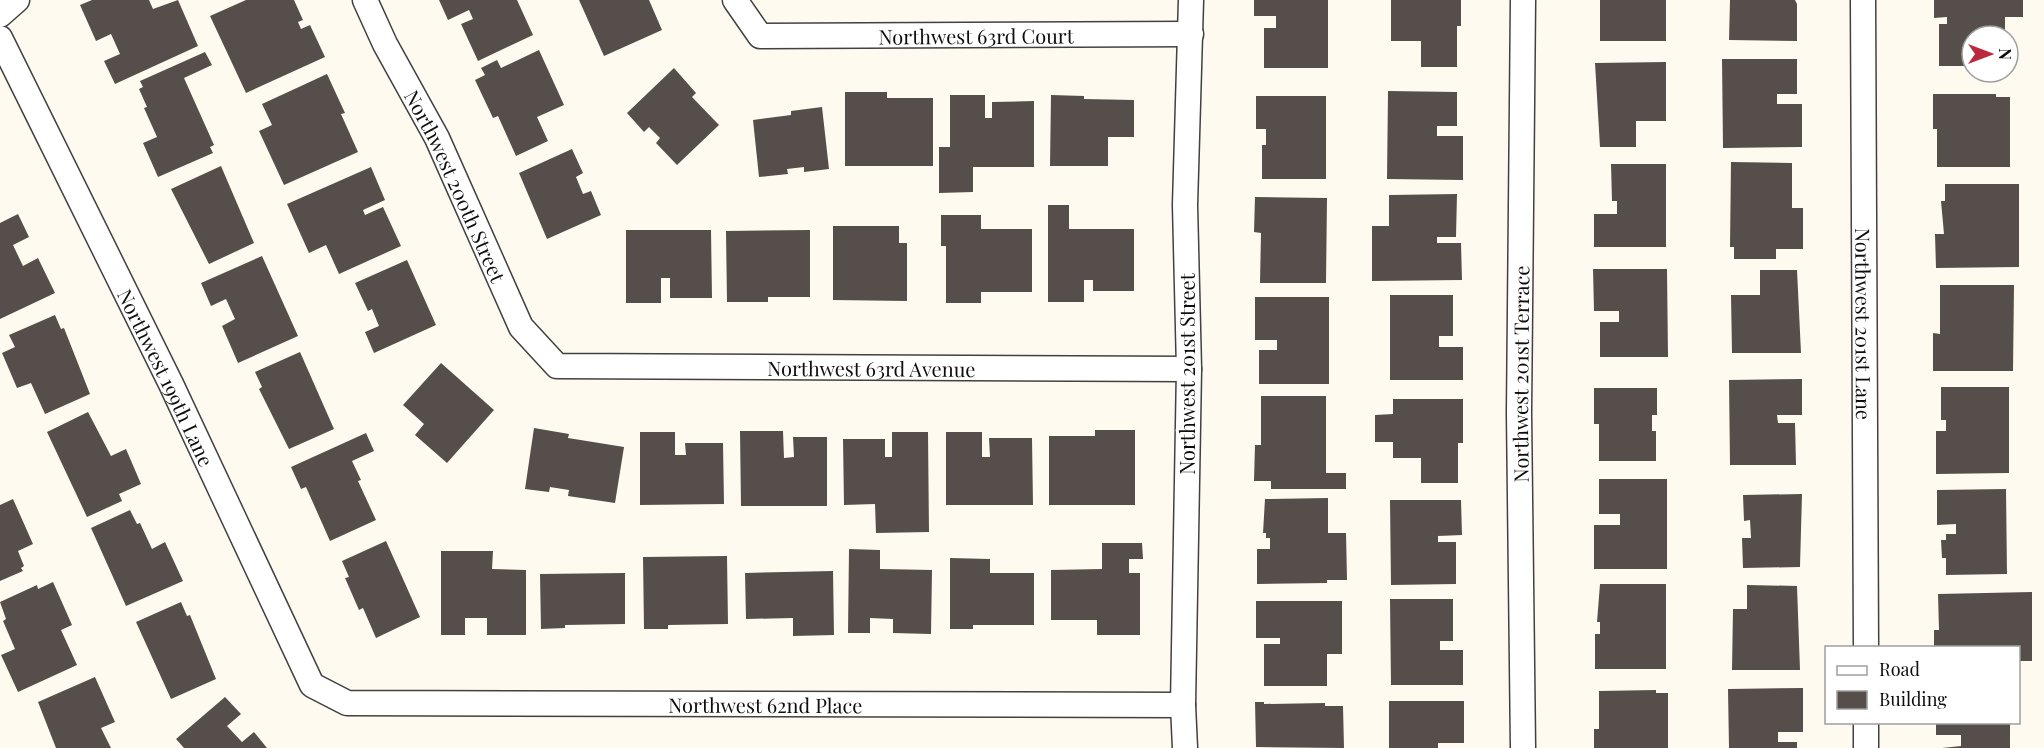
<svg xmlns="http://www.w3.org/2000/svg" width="2044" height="748" viewBox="0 0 2044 748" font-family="'Playfair Display',serif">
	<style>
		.building { fill: #564e4a }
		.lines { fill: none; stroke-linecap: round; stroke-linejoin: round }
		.street-casing { stroke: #414141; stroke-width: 27 }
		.street { stroke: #fff; stroke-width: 24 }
		.labels { text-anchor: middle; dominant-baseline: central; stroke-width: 6; stroke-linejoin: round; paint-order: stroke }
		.street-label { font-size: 20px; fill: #0e0e0e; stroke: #fff }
	</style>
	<rect width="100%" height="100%" fill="#fffaef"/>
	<path class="building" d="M92 0H149L153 9 178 0 198 46 115 84 104 61 120 54 111 34 96 41 80 5Z
		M246 0H294L303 20 298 22 301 29 310 25 325 57 246 93 210 16Z
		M439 0H517L533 35 478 61 461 24 473 19 469 10 448 20Z
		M579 0H649L662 30 604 56Z
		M1254 0H1328V68H1264V28H1276V16H1254Z
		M1391 0H1461V26H1457V67H1421V41H1391Z
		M1600 0H1666V41H1600Z
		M1730 0H1795L1797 4V41L1729 40Z
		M1934 0H2023V17H2005V36H1972V66H1939V24H1947V17L1934 18Z
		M539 50 564 105 537 117 548 141 516 156 498 116 493 118 475 80 485 75 481 68 497 60 501 68Z
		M205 52 212 65 184 78 214 145 210 147 213 153 158 177 143 143 157 137 144 108 147 107 139 89 143 87 140 81Z
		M1722 59H1797V94H1777V104H1802V147L1723 148Z
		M1666 62V121H1636V147H1600L1595 63Z
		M674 68 696 93 692 97 719 125 677 165 656 143 660 138 649 127 644 132 627 113Z
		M327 74 345 113 341 114 358 152 284 185 259 131 272 125 262 104Z
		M1388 91 1457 92V126H1437V136H1463V180L1387 179Z
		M845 92H887V98H933V166H845Z
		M1933 94H1996V97H2010V167H1937V129H1933Z
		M950 95H985V118H992V102L1034 101V167H973V192L939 193V147H950Z
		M1051 95 1084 96V99L1134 100V137H1108V166H1050Z
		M1256 96H1326V179H1262V145H1266V129H1256Z
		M822 107 829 169 804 172V167L787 169 788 174 759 177 753 120 791 115V111Z
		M572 149 583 173 576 177 583 194 591 191 601 215 547 239 519 173Z
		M1731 162 1792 163V208H1803V249H1776V259H1734V247H1730Z
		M1611 164H1666V247H1594V214H1617V201H1612Z
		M221 166 254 243 209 264 171 189Z
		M371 167 385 200 363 210 365 215 383 207 401 246 339 274 326 245 309 253 287 204Z
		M1945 184H2019V267L1936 268 1935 234H1944L1941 201H1945Z
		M1457 194 1456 237H1437V243H1461L1462 280 1372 281V226H1389V195Z
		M1255 197 1327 198 1326 283H1260L1261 233 1254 232Z
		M1048 205H1069V229H1134V291H1093V280H1084V302H1048Z
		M18 214 29 237 13 245 23 266 38 258 55 293 0 319V223Z
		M941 215H981V229H1032V292H981V303H946V246H941Z
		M833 226H899V243H907V301L833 300Z
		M626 230H711L712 298H670V278H661V303H626Z
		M810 230V297H768V302H727L726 231Z
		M262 256 298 336 238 363 222 326 235 319 226 299 211 306 201 283Z
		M407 260 436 325 374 353 365 332 379 326 372 309 368 311 355 283Z
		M1593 269H1667L1668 357H1600V322H1619V311H1594Z
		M1760 270H1797L1801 353H1732L1731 295H1760Z
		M1940 285H2014L2013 371H1933V333L1940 334Z
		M1390 295H1453V336H1439V347H1463V380H1390Z
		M1255 297H1329V384H1259V350H1277V340H1255Z
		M55 315 61 329 64 328 90 394 45 414 31 383 17 388 2 353 15 347 9 335Z
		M300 352 334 429 289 449 259 389 262 387 255 372Z
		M441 363 494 410 447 463 415 435 424 424 403 405Z
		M1802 379V415H1777L1778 423H1795L1796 465H1730L1729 380Z
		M1941 387H2009V473L1936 474V431H1946V420H1941Z
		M1594 388H1657V415H1652V431H1656V461H1599V424H1594Z
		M1261 396H1326V473H1346V489H1271V481H1254L1255 445H1261Z
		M1393 399H1463V443H1458V483H1421V458H1393V442H1375V415L1393 414Z
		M88 412 111 456 126 449 141 484 119 494 122 501 87 517 47 432Z
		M534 428 569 434 568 438 624 447 615 503 568 496 569 490 550 487 549 492 525 489Z
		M1095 430H1135V505H1049V436H1095Z
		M740 431H783L784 458 794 457 793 437H827V506H741Z
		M640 432H675V455H686L685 443H723L724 504 640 505Z
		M892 432H928L929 532 876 533 875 504 844 505 843 439H885V457H892Z
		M946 432H982V457H990L989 438H1032L1033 505H946Z
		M366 433 374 451 352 461 361 480 358 481 376 520 330 541 306 487 301 489 291 467Z
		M1599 479H1667V569H1594V525H1620V514H1599Z
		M2006 489 2007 574 1946 575V558H1942L1941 540H1946V534H1956V524L1937 525V490Z
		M1802 494 1800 567 1743 568 1742 538H1751L1750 520 1744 521 1743 495Z
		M1328 498V533H1346L1347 580H1327V583L1257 584V549H1270V538H1266V533H1263L1265 499Z
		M13 499 33 544 18 551 24 566 21 568 23 571 0 581V505Z
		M1390 500H1461L1462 535 1438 536V542H1456V584L1391 585Z
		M130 510 137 524 140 523 152 549 165 542 183 581 126 606 91 528Z
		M386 541 420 617 376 638 363 608 359 610 345 578 349 577 342 561Z
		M1102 543H1142L1143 559H1129V573H1140V635H1097V620H1051V570L1102 569Z
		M849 549 880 550V569L932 570 931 634 893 633V619L870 618V633H848Z
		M441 551H493L492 569 526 570V635H487V618H465V635H441Z
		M727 556 728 624 668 625V629H644L643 557Z
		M950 558 990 559V573H1034V625H973V629H950Z
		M833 571 834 635 793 636V618L746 619 745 573Z
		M625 573V624L565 625V628L541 629 540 574Z
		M53 582 72 625 61 630 77 665 18 692 1 655 15 649 3 621 6 619 0 602 37 585 38 589Z
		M1600 584H1666V669H1595V634H1600V622H1597Z
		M1747 585 1797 586 1800 670H1732L1733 609H1747Z
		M2032 592V661H2018V648H1934V630H1939L1938 594Z
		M1390 599H1453V641H1440V650H1463V685H1391Z
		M1256 601H1342V654H1327V686H1264V644H1280V638H1256Z
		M181 602 187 616 190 615 216 679 171 699 136 622Z
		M95 677 115 722 101 728 111 748H56L38 702Z
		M1803 688V732H1778V742H1797V748H1729L1728 689Z
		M1656 690V693H1668V748H1594V729H1599V691Z
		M225 697 241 714 227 726 242 742 254 732 267 748H184L176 739Z
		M1389 701H1464V743H1438V748H1389Z
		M1255 702H1264V704L1325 703V706H1343L1344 748 1256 747Z
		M1936 722H2010V748H1942L1961 746V735H1936Z"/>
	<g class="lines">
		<g class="street-casing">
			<g id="street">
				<path id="s1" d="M365 0 385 44 437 138 521 327 557 366 1189 369"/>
				<path id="s2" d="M735 0 760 36 1191 34"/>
				<path id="s3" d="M1863 0 1866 648"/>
				<path d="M0 15 17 0"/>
				<path id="s4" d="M0 38 171 384 312 685 347 703 1183 705"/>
				<path d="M1866 722V748"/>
				<path d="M1185 748 1183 705 1189 369 1185 205 1191 0"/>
				<path id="s5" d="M1523 748 1519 413 1523 0"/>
			</g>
		</g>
		<use href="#street" class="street"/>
	</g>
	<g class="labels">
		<g class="street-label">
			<text stroke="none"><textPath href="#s2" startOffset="260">Northwest 63rd Court</textPath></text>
			<text stroke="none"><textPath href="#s1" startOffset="207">Northwest 200th Street</textPath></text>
			<text stroke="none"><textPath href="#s3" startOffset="324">Northwest 201st Lane</textPath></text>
			<text stroke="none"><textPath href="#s1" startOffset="730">Northwest 63rd Avenue</textPath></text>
			<text transform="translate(1186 374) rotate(-90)">Northwest 201st Street</text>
			<text stroke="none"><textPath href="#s5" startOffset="374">Northwest 201st Terrace</textPath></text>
			<text stroke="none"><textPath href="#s4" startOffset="378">Northwest 199th Lane</textPath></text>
			<text stroke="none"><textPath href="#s4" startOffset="1176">Northwest 62nd Place</textPath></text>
		</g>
	</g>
	<rect x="1825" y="646" width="195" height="78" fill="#ffffff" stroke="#9f9f9f" stroke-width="1.5"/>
	<rect x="1837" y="666" width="30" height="9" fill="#ffffff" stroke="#9f9f9f" stroke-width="1.5"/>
	<text x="1879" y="676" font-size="18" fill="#0e0e0e">Road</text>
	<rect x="1837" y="691" width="30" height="18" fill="#564e4a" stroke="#9f9f9f" stroke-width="1.5"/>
	<text x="1879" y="706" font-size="18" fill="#0e0e0e">Building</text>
	<g transform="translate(1990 54) rotate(90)"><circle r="28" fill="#ffffff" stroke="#9f9f9f" stroke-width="1.5"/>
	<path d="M0-4.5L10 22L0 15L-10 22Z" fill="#bb293c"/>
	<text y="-9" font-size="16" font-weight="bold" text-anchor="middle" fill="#0e0e0e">N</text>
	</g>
</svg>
